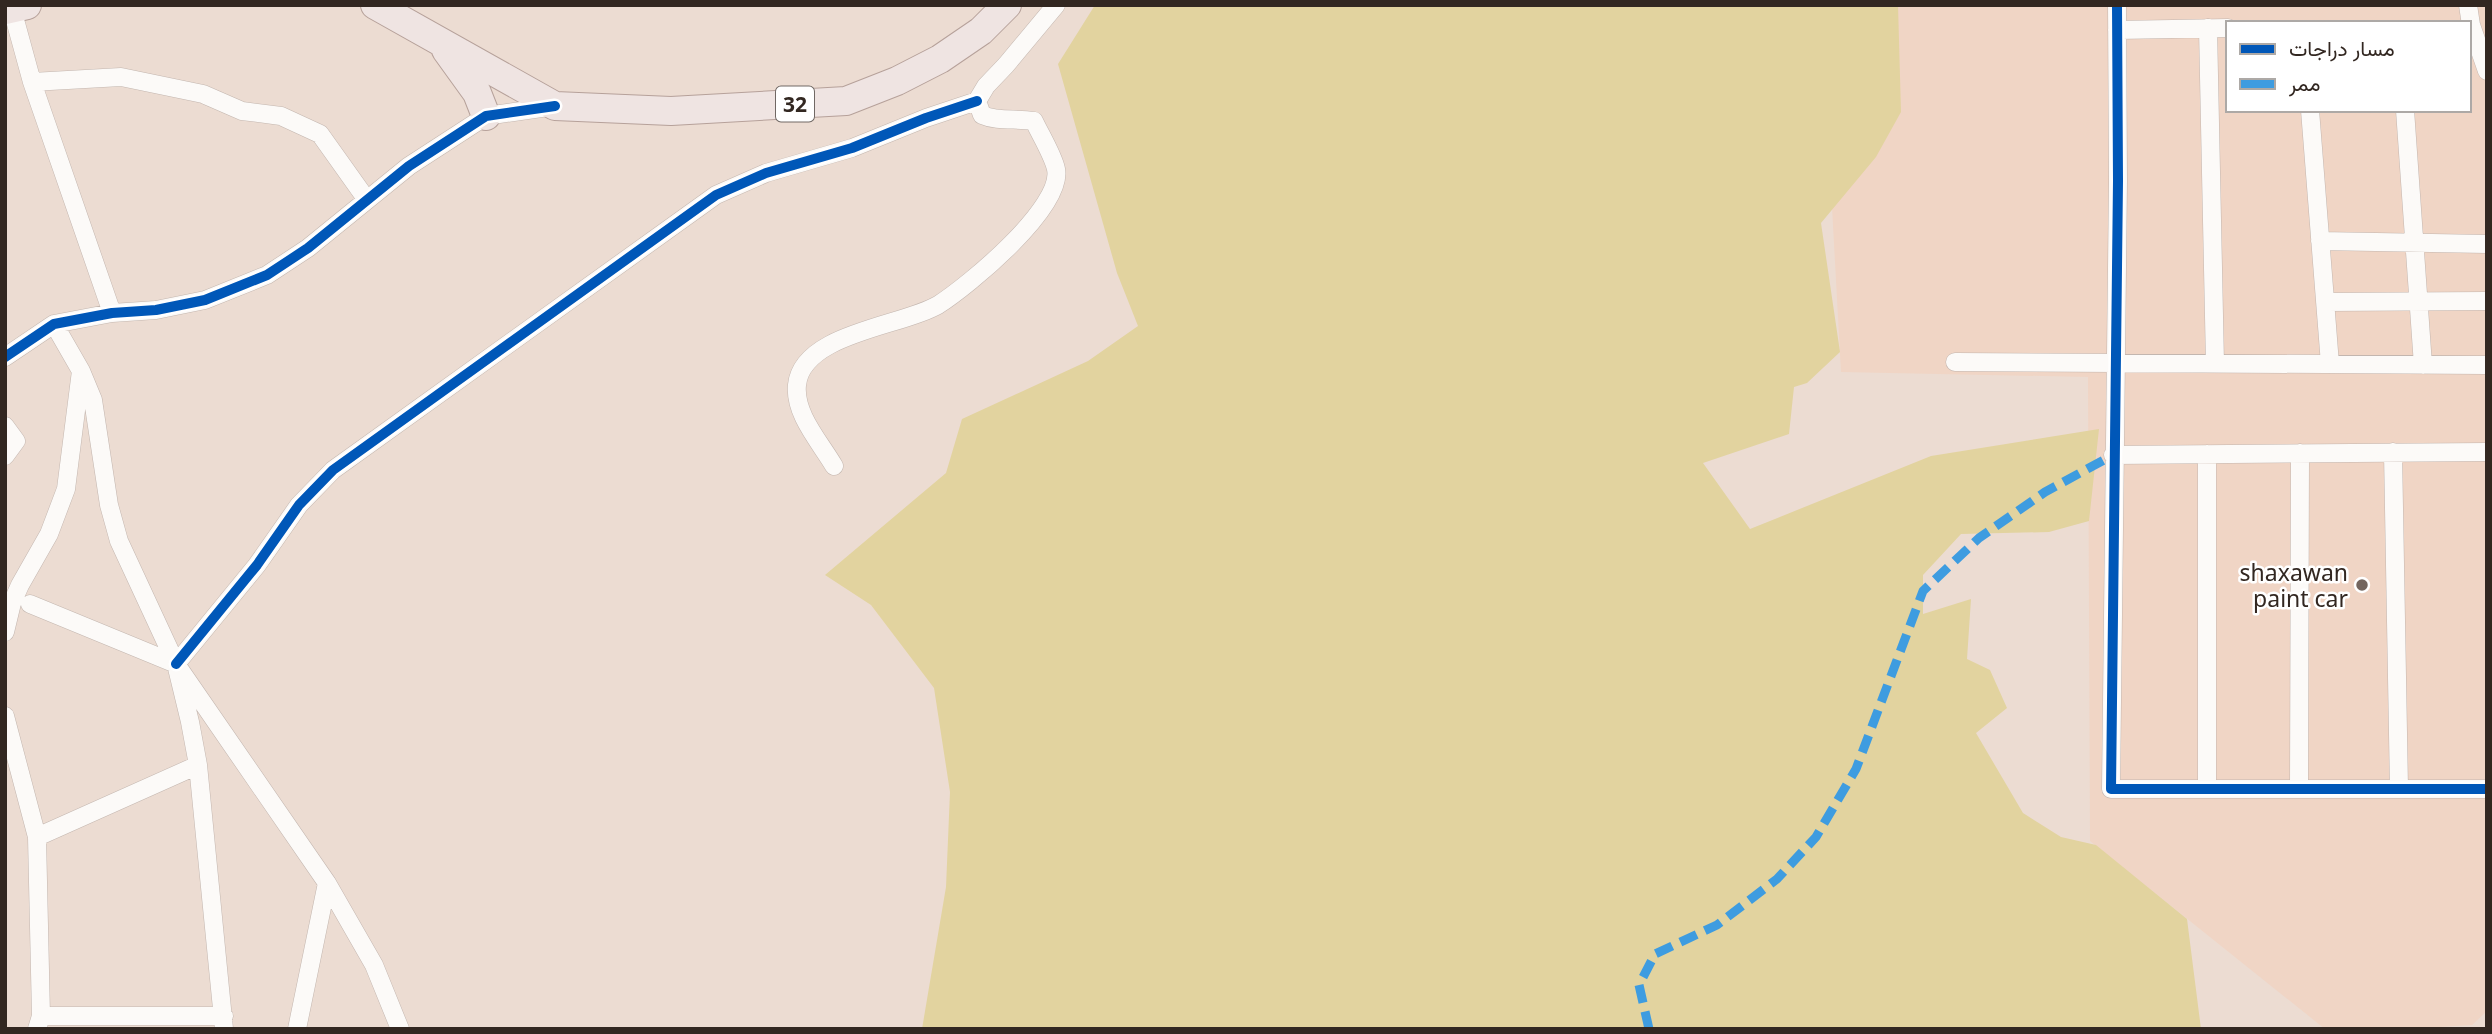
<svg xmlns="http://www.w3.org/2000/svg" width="2492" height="1034" viewBox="0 0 2492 1034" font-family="'Noto Sans',Vazirmatn,sans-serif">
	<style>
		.built { fill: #f0d5c5; fill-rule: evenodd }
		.green { fill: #e2d39f }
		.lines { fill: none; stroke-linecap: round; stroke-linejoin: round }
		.minor-casing { stroke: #c3b6af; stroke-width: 19 }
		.primary-casing { stroke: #b6a19a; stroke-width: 30 }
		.minor { stroke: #fcfaf8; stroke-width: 18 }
		.primary { stroke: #efe4e2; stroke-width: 28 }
		.quiet { stroke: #3e9ce0; stroke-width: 9; stroke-dasharray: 18 9; stroke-linecap: butt }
		.cycleway-casing { stroke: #fff; stroke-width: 15 }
		.cycleway { stroke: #0057b8; stroke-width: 10 }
		.poi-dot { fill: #73665f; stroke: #fff; stroke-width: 2.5 }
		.labels { text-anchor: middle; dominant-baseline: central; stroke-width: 5; stroke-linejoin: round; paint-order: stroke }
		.shield { fill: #fff; stroke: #706864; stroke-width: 2 }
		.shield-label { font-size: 21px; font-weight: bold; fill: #322721 }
		.poi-label { font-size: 23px; fill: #322721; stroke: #fff; text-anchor: end }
	</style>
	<rect width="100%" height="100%" fill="#ecdcd2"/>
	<path class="built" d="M1821 5H2487V1011L2472 1025 2406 1029H2325L2090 841 2088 377 1841 372ZM2228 23H2469V110H2228Z"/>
	<path class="green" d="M1095 5H1898L1901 112 1876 157 1821 223 1840 352 1807 383 1794 387 1789 434 1703 463 1750 529 1931 456 2099 429 2089 521 2049 532 1961 534 1923 575V614L1971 599 1967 659 1990 670 2007 708 1976 733 2023 813 2061 837 2096 845 2187 919 2201 1029H922L946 887 950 792 934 688 871 605 825 575 946 473 962 419 1088 361 1138 326 1117 273 1058 64Z"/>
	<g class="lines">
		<g class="minor-casing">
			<path id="minor" d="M2117 5 2118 181 2111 789H2487
				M2468 5 2471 25 2487 71
				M12 9 32 82 112 313
				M2208 28 2215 364
				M2117 30 2228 28
				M32 82 121 77 203 94 242 111 281 116 320 134 367 200
				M2310 110 2330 364
				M2405 110 2423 365
				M2320 241 2487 244
				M2325 302 2487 301
				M5 357 54 324 112 313 156 310 205 300 267 275 308 248 409 166 486 116 555 106
				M1955 362 2487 365
				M81 371 93 400 109 505 119 541 176 664 190 722 198 765 224 1029
				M5 426 16 441 5 456
				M2393 452 2399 789
				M2113 455 2487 452
				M834 466C820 442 794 414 797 385 802 333 903 326 938 305 968 286 1064 207 1056 169 1053 155 1040 134 1034 121 1016 118 998 122 982 115L977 101 986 86 1006 65 1056 5
				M30 604 176 664 327 883 374 965 400 1029
				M5 632 12 603 20 585 49 534 66 489 81 371 54 324
				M176 664 257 565 299 505 333 470 716 195 766 173 852 148 926 118 977 101
				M5 716 37 837 41 1016 37 1029
				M2207 789V454
				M2299 789 2300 453
				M37 837 198 765
				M41 1016H224
				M297 1029 327 883"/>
		</g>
		<g class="primary-casing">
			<path id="primary" d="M375 5 555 106 671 111 846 101 897 81 940 59 981 31 1007 5
				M5 10 27 5
				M446 50 477 93 486 116"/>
		</g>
		<use href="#minor" class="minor"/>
		<use href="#primary" class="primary"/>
		<path class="quiet" d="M1649 1029 1639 985 1655 954 1717 925 1777 879 1816 837 1856 769 1923 591 1979 538 2045 492 2113 455"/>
		<g class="cycleway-casing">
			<path id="cycleway" d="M2117 5 2118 181 2111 789H2487
				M5 357 54 324 112 313 156 310 205 300 267 275 308 248 409 166 486 116 555 106
				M176 664 257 565 299 505 333 470 716 195 766 173 852 148 926 118 977 101"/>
		</g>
		<use href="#cycleway" class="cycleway"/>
	</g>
	<circle class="poi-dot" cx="2362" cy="585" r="7"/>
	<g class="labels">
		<rect class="shield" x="776" y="86.5" width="38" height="35" rx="5"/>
		<g class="shield-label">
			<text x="795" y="104">32</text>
		</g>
		<g class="poi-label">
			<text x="2348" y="572">shaxawan<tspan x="2348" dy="26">paint car</tspan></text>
		</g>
	</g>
	<rect width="2492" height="1034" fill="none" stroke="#322721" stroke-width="14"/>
	<rect x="2226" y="21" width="245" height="91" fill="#ffffff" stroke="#ada9a6" stroke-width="2"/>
	<rect x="2240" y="44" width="35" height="10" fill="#0057b8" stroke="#ada9a6" stroke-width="2"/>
	<text x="2289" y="56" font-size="21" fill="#322721">مسار دراجات</text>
	<rect x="2240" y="79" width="35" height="10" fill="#3e9ce0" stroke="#ada9a6" stroke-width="2"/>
	<text x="2289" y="91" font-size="21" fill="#322721">ممر</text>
</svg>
